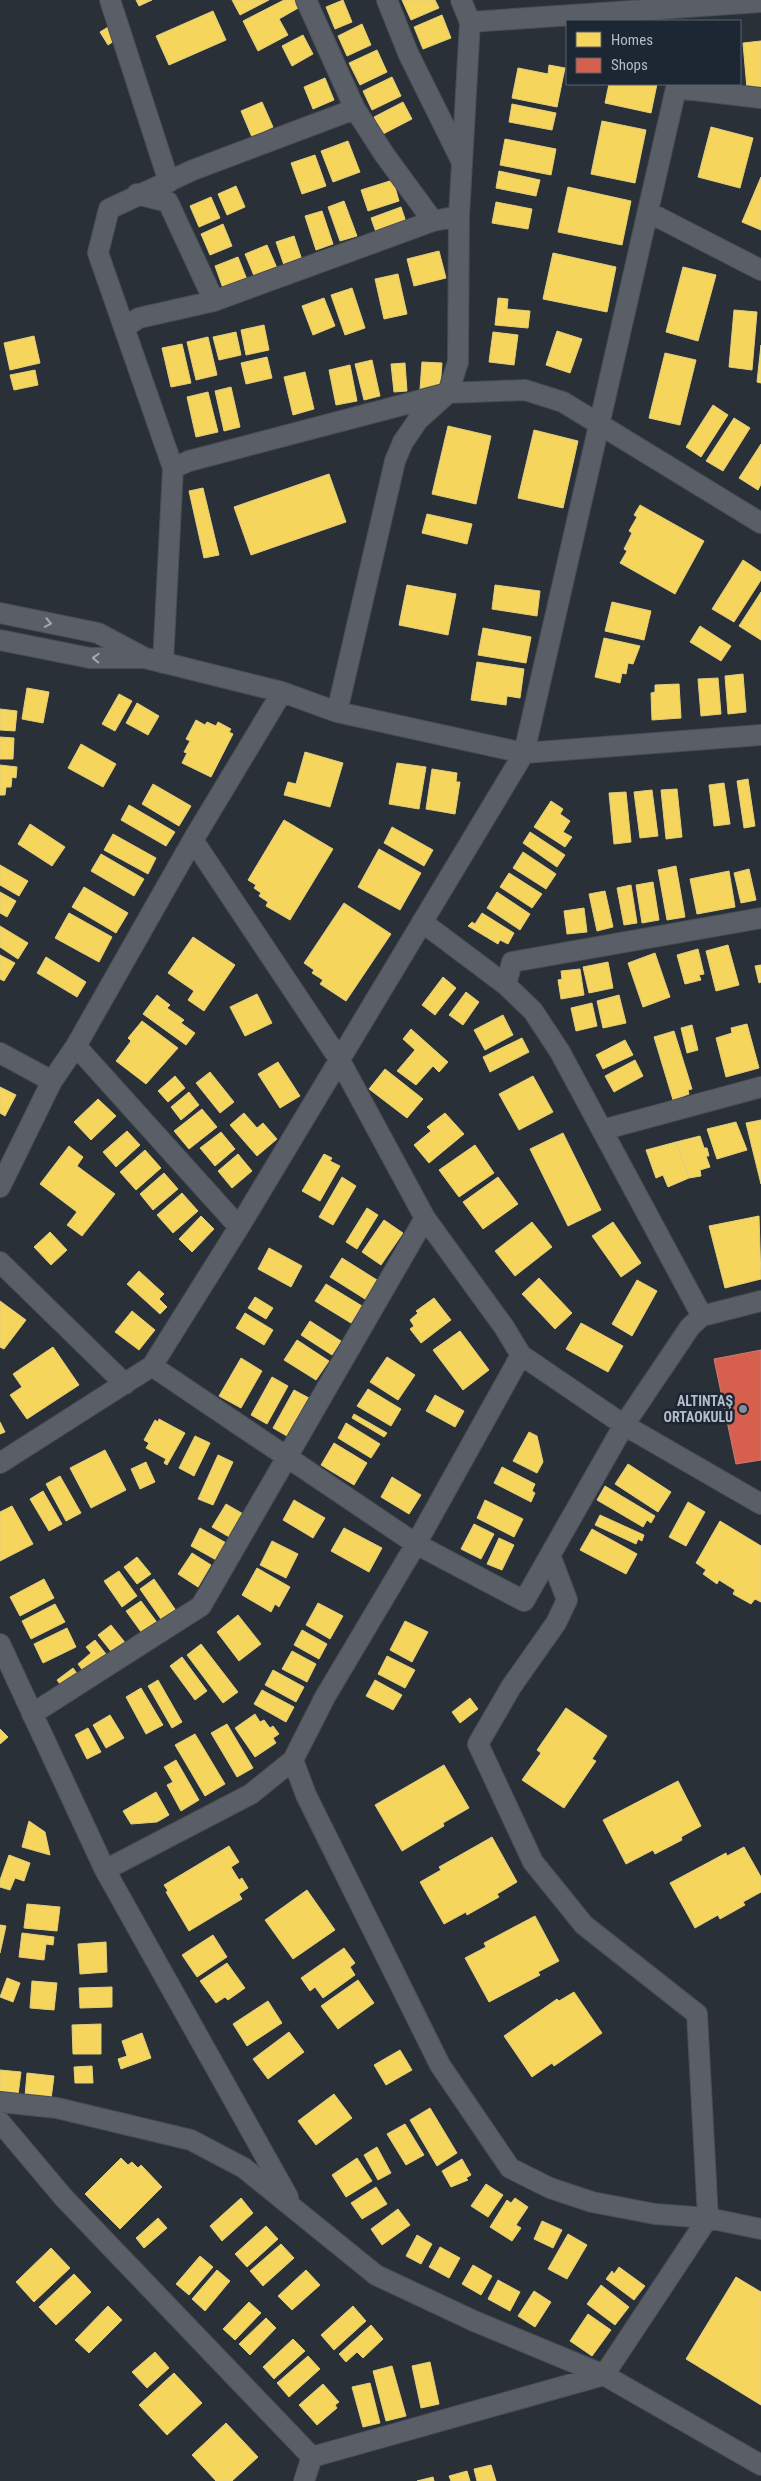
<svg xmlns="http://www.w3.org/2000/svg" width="761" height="2481" viewBox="0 0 761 2481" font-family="'Roboto Condensed',sans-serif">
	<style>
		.homes { fill: #f6d55c; stroke: #e2ce7d }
		.shops { fill: #d6604d; stroke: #cc7c72 }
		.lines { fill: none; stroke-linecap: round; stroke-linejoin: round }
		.minor-casing { stroke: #484c53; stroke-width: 22 }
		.minor { stroke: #5a5e66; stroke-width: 20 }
		.oneway { stroke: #a2a9b5 }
		.poi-dot { fill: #848b96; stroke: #1d2633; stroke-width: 2 }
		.labels { text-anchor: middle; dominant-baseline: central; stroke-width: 5; stroke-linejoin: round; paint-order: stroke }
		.poi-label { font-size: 14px; font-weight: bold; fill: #b4bcc9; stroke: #1d2633; text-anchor: end }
	</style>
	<rect width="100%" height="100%" fill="#2a3038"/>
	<path class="homes" d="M136 0H152L139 6Z
		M232 0H269L240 15Z
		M284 0H297L300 7 279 19 288 35 258 51 243 21Z
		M343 0 352 22 335 29 326 7Z
		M402 0H435L439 8 411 20Z
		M213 11 226 40 169 65 156 36Z
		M442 15 451 38 423 49 414 27Z
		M113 24 120 37 108 45 100 32Z
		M362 24 371 45 347 56 338 36Z
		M303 35 313 54 292 66 282 46Z
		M761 41V88L747 89 743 43Z
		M377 50 387 72 360 85 349 63Z
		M549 65 565 68 557 107 512 98 518 68 548 74Z
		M392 77 401 96 372 110 363 91Z
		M325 78 334 100 313 109 304 87Z
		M609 84H657L651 113 605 103Z
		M262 102 273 127 252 137 241 111Z
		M403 102 412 119 383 134 374 117Z
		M512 104 556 113 552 130 509 122Z
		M602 121 646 130 635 183 591 174Z
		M711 127 753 138 740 188 698 177Z
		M505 139 556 149 551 175 500 165Z
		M348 141 360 172 333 182 321 151Z
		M315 155 326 186 302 194 291 163Z
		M499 171 540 180 536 196 496 188Z
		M761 177V230L742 222Z
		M393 180 399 201 368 211 361 190Z
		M236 186 245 207 227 215 218 194Z
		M568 187 631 201 622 245 558 232Z
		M211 197 220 218 199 227 190 206Z
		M344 201 357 236 340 241 328 207Z
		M496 202 532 209 528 229 492 223Z
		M401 207 407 225 377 235 371 218Z
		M322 211 333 244 316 250 305 216Z
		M223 224 232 246 210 255 201 234Z
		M294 236 302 260 284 265 276 242Z
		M267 245 277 268 255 278 245 254Z
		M439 251 446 278 414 286 407 259Z
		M553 253 616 267 607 312 543 299Z
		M238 257 248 282 224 291 215 266Z
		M683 267 716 275 698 341 666 332Z
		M398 274 407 314 384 319 375 279Z
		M352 288 365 328 345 335 331 295Z
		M324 298 335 326 313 335 302 306Z
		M498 298 508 299 507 309 530 311 528 328 495 325Z
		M734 310 757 312 752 370 729 367Z
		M264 325 269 350 246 355 241 330Z
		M557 331 582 339 570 373 546 365Z
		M236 332 241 355 219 360 213 337Z
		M493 332 518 335 514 365 489 362Z
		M34 336 40 363 10 370 4 343Z
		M208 337 217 375 196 380 187 342Z
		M182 344 191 383 171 387 162 348Z
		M761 345V383L757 382Z
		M665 353 696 360 680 425 649 418Z
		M267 357 272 378 246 384 241 363Z
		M372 360 380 396 364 400 355 364Z
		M422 362 442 363 440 390 420 389Z
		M405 363 407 391 394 392 391 364Z
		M350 365 357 401 336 405 329 370Z
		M35 370 38 385 14 390 10 375Z
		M305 372 314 409 293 415 284 377Z
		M231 387 240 427 224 431 215 391Z
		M208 392 218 432 196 437 187 397Z
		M713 405 728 415 701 457 686 447Z
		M734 418 750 428 723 471 706 461Z
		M448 426 491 436 476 504 432 494Z
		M534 430 578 441 563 508 518 498Z
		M761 444V484L758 490 739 478Z
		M329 474 346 522 251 555 234 507Z
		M203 488 219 555 204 558 189 491Z
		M640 505 704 541 675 594 620 563 627 551 624 549 632 533 629 531 637 517 634 515Z
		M427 514 472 524 467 544 422 533Z
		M743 560 761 572V580L734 622 712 609Z
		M407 585 456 594 448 635 399 625Z
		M495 585 540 591 537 616 492 609Z
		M761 592V640L739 626Z
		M612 602 651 611 644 640 605 631Z
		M700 626 731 646 721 661 690 642Z
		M483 628 531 637 526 663 478 655Z
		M604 638 640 646 633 664 628 663 626 674 622 673 620 683 595 677Z
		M477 662 524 669 520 698 507 696 506 705 471 700Z
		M743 674 746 712 728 714 725 676Z
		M718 678 721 714 701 716 698 679Z
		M679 684 681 718 652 720 651 693 655 692V685Z
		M27 688 49 692 43 723 22 719Z
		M119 694 132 701 115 731 102 724Z
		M137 703 159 716 148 735 126 723Z
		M0 709 17 711 15 731 0 730Z
		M196 720 205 725 207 722 216 726 218 722 231 729 229 732 233 734 211 777 182 763 187 753 184 752 190 741 186 739Z
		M0 737 14 738 13 759H0Z
		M81 744 116 764 103 787 68 768Z
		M305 752 343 763 330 807 284 795 288 782 296 784Z
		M397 763 426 767 419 809 389 804Z
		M0 765 17 767 16 778 12 777 11 787H6L5 795H0Z
		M432 769 457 773 456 782H460L455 814 426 809Z
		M748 779 755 826 744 828 737 781Z
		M724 783 730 824 714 826 709 785Z
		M153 784 191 806 179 826 142 804Z
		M677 789 682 837 666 839 661 790Z
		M652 790 658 836 640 838 634 792Z
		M626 792 631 842 614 844 609 793Z
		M551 801 563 809 560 814 570 821 563 832 572 837 565 847 534 827Z
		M129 805 175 832 166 846 121 820Z
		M284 820 333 849 290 920 266 906 268 902 259 896 261 893 254 888 256 885 248 880Z
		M30 824 65 847 52 866 18 844Z
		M392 827 433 850 424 866 384 843Z
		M530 832 565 855 557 867 523 843Z
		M113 834 156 858 148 874 104 850Z
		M379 849 421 873 400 910 358 887Z
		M523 852 556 874 546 889 513 868Z
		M101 854 144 879 134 896 91 871Z
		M0 865 28 881 19 896 0 885Z
		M676 866 685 917 667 920 658 870Z
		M749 869 756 900 741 903 734 873Z
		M729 871 735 907 697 914 690 879Z
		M509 873 542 894 532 908 500 887Z
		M653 882 659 920 642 923 636 885Z
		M631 885 637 923 624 925 617 888Z
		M84 887 128 913 116 933 72 907Z
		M605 891 613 927 597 931 589 894Z
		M0 892 16 901 7 917 0 913Z
		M497 892 530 914 520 930 487 908Z
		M344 903 391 934 346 1001 320 984 323 980 312 973 314 970 304 963Z
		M584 908 587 932 567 934 564 911Z
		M69 913 112 937 99 962 55 938Z
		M482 913 514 933 508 944 500 940 498 944 468 926 472 922 475 924Z
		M0 926 28 943 18 959 0 947Z
		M193 937 235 965 204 1011 188 1000 194 991 168 973Z
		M728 945 739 985 716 991 706 951Z
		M698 949 704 974 699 975 701 980 685 984 677 955Z
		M655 953 670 997 643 1007 628 963Z
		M0 955 15 963 4 981 0 979Z
		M46 957 86 982 77 997 37 973Z
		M608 962 613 988 589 993 583 967Z
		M761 965V982L759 983 755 966Z
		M580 969 584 995 561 999 558 980 562 979 561 971Z
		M443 977 456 988 435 1015 422 1005Z
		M466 992 479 1002 463 1025 449 1015Z
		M257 994 272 1023 245 1036 230 1007Z
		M157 995 170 1005 167 1008 184 1020 181 1023 195 1033 186 1045 143 1014Z
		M619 995 626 1023 603 1028 597 1001Z
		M592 1003 597 1026 576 1031 571 1008Z
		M503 1015 513 1035 485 1050 474 1030Z
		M142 1021 178 1048 146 1084 116 1061 131 1041 128 1038Z
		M747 1024 759 1068 726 1077 716 1038 732 1033 731 1028Z
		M692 1025 698 1050 687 1053 681 1028Z
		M411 1029 448 1062 439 1072 433 1066 416 1085 397 1071 415 1050 403 1039Z
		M674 1031 692 1089 688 1090 689 1094 673 1100 654 1037Z
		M522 1038 529 1052 490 1072 483 1057Z
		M625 1040 633 1055 603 1069 596 1055Z
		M635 1060 643 1076 614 1092 605 1076Z
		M278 1062 300 1096 280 1108 258 1074Z
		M385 1069 423 1099 407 1118 369 1089Z
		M210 1072 234 1102 220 1113 196 1083Z
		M175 1076 185 1088 168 1102 158 1091Z
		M533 1076 553 1112 519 1130 499 1094Z
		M0 1087 16 1095 5 1116 0 1113Z
		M189 1092 199 1105 181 1120 171 1107Z
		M98 1099 116 1116 91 1140 74 1122Z
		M202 1109 217 1127 189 1149 174 1131Z
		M244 1113 257 1128 263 1123 277 1139 257 1156 230 1125Z
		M445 1113 464 1134 429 1163 414 1145 431 1131 427 1127Z
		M761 1120V1184L746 1123Z
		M736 1122 747 1150 717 1159 707 1129Z
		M127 1131 140 1145 116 1167 103 1152Z
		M221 1132 235 1149 215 1166 200 1148Z
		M563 1133 601 1210 568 1226 530 1149Z
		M700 1136 704 1148H707L709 1156H706L710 1167 700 1170 701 1176 689 1178 676 1142Z
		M676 1142 689 1178 668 1187 663 1175 656 1178 646 1150Z
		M475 1145 494 1173 459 1197 439 1170Z
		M69 1146 83 1157 77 1166 115 1194 82 1236 67 1225 77 1212 40 1184Z
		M145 1150 161 1168 136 1190 120 1172Z
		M238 1154 252 1171 232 1188 218 1171Z
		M324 1154 332 1158 330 1161 340 1166 320 1201 302 1191Z
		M164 1173 178 1189 153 1210 140 1194Z
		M342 1177 356 1186 333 1225 319 1217Z
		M498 1177 518 1204 483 1229 463 1202Z
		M182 1193 198 1211 173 1233 157 1215Z
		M367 1208 378 1215 357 1249 346 1242Z
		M201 1216 214 1229 192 1252 179 1239Z
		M759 1216 761 1279 725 1288 709 1226Z
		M384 1220 403 1233 381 1265 362 1252Z
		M532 1222 552 1247 515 1276 495 1251Z
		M613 1222 641 1263 621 1277 592 1236Z
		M50 1232 67 1250 51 1265 34 1247Z
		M269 1248 302 1266 291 1287 258 1269Z
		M342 1258 377 1280 365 1299 330 1277Z
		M139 1271 164 1294 159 1299 167 1307 160 1314 127 1284Z
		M539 1278 572 1313 555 1329 522 1294Z
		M637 1280 657 1291 632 1336 612 1324Z
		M326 1284 362 1306 351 1323 315 1301Z
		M255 1297 273 1308 266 1319 248 1308Z
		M434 1298 451 1320 421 1343 410 1329 414 1326 410 1320 418 1313 416 1311Z
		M0 1301 26 1320 4 1349 0 1347Z
		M132 1311 155 1330 139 1350 115 1332Z
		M245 1313 273 1330 264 1345 236 1328Z
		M310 1321 341 1341 332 1355 301 1335Z
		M581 1323 623 1346 608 1372 566 1349Z
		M460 1331 489 1370 463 1390 433 1350Z
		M297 1340 329 1361 316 1380 284 1360Z
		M53 1347 79 1385 27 1419 10 1395 22 1387 13 1374Z
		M387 1357 415 1375 398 1400 370 1382Z
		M241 1358 262 1371 241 1408 219 1396Z
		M272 1377 288 1386 267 1424 251 1415Z
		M368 1389 401 1409 391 1426 357 1406Z
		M294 1390 309 1398 287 1436 273 1428Z
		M435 1395 464 1411 455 1427 426 1411Z
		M354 1414 387 1433 384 1437 352 1418Z
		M159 1419 185 1433 167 1465 164 1463 166 1459 146 1448 149 1443 144 1440 155 1420 158 1422Z
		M0 1422 5 1432 0 1434Z
		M346 1423 380 1444 371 1458 338 1438Z
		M529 1432 537 1436 543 1462 537 1473 513 1461Z
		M195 1436 210 1443 194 1476 179 1468Z
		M334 1443 367 1463 354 1485 321 1465Z
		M105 1450 126 1490 91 1508 70 1468Z
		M218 1455 233 1462 213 1505 198 1499Z
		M146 1462 155 1482 140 1489 131 1469Z
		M628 1464 671 1492 658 1512 615 1484Z
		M502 1467 535 1484 532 1491 535 1493 531 1502 494 1483Z
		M60 1476 81 1513 66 1521 46 1484Z
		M392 1477 421 1495 409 1514 381 1497Z
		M605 1486 655 1516 651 1523 647 1520 643 1527 597 1500Z
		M43 1491 62 1524 49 1531 30 1499Z
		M294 1500 325 1518 313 1538 283 1520Z
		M485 1500 523 1519 514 1537 477 1518Z
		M688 1502 705 1512 686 1546 669 1537Z
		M226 1504 245 1515 231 1538 212 1527Z
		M12 1506 33 1544 0 1561V1512Z
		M600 1515 644 1535 642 1541 638 1539 636 1544 595 1525Z
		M720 1521 761 1546V1602L755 1599 751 1604 733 1594 735 1590 719 1580 717 1584 703 1574 706 1570 696 1563Z
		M474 1524 494 1534 481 1559 461 1549Z
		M200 1528 228 1544 218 1561 191 1546Z
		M344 1528 382 1548 369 1572 331 1551Z
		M592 1529 637 1554 626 1574 580 1550Z
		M499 1538 514 1545 502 1570 487 1564Z
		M272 1541 298 1554 286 1578 260 1565Z
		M192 1553 211 1565 198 1587 178 1574Z
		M137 1557 151 1574 137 1584 124 1567Z
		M257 1568 290 1587 279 1607 275 1604 271 1612 242 1595Z
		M119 1571 137 1596 122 1607 104 1581Z
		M44 1579 54 1598 20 1616 10 1597Z
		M154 1579 177 1612 163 1622 140 1589Z
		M141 1601 159 1625 144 1636 126 1611Z
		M318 1603 343 1616 330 1639 306 1625Z
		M55 1604 65 1622 31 1639 22 1621Z
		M238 1615 261 1644 239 1661 217 1632Z
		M405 1621 428 1632 412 1662 390 1650Z
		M111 1625 127 1645 114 1655 98 1635Z
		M67 1628 76 1647 43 1663 34 1644Z
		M302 1630 327 1644 319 1659 294 1645Z
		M95 1640 110 1659 87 1676 78 1664 91 1653 86 1647Z
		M201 1644 238 1692 223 1703 187 1655Z
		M292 1651 316 1664 307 1682 282 1669Z
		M387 1656 415 1670 405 1688 378 1674Z
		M182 1657 207 1691 195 1700 170 1666Z
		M73 1668 82 1680 66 1692 57 1680Z
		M273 1670 304 1687 296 1702 265 1685Z
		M158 1680 182 1722 172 1728 148 1686Z
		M375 1680 402 1695 393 1710 366 1696Z
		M141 1688 163 1725 146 1734 126 1697Z
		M262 1690 294 1707 286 1722 254 1704Z
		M470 1698 478 1709 460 1723 452 1712Z
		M566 1708 607 1736 592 1759 596 1761 564 1808 522 1780 541 1753 537 1750Z
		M255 1714 260 1722 264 1720 270 1728 273 1726 279 1734 273 1738 276 1743 255 1757 235 1728Z
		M110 1715 124 1738 106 1748 93 1725Z
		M227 1724 253 1768 237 1777 211 1733Z
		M88 1728 101 1752 87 1759 75 1735Z
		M0 1729 8 1737 0 1744Z
		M195 1734 225 1784 205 1796 175 1745Z
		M176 1760 199 1800 181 1811 167 1785 173 1782 164 1767Z
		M444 1765 469 1808 443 1823 444 1826 402 1851 375 1805Z
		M678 1781 701 1826 681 1837 682 1840 655 1854 653 1850 626 1864 603 1820Z
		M156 1792 169 1815 157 1822 131 1824 123 1811Z
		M29 1821 45 1832 50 1855 22 1847Z
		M492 1837 517 1882 497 1894 499 1897 467 1915 466 1912 444 1924 420 1882 441 1870 439 1867Z
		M229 1846 239 1862 231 1867 239 1880 242 1878 248 1888 239 1894 242 1899 189 1931 166 1892 168 1891 164 1885Z
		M744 1847 761 1877V1892L743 1902 745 1905 720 1919 718 1915 695 1928 670 1883 726 1853 727 1856Z
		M9 1855 30 1863 24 1881 15 1878 10 1890 0 1887V1880Z
		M307 1890 335 1930 293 1959 265 1920Z
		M27 1904 60 1907 57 1931 24 1928Z
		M535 1916 559 1961 538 1972 540 1975 489 2002 465 1958 486 1947 484 1943Z
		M0 1925 6 1926 0 1953Z
		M22 1933 54 1937 53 1945 46 1944 44 1960 19 1957Z
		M213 1935 227 1957 197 1977 182 1955Z
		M106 1942 107 1972 80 1974 78 1944Z
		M344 1948 355 1963 350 1967 355 1975 323 1998 315 1987 310 1991 301 1978Z
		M227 1963 245 1988 228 2000 225 1997 216 2003 200 1981Z
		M7 1978 20 1983 13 2002 0 1997Z
		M358 1980 374 2003 338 2029 321 2006Z
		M32 1981 57 1983 54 2010 30 2008Z
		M112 1987V2007L80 2008 79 1988Z
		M574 1992 602 2033 554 2066 552 2063 532 2077 504 2036 557 1999 559 2001Z
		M268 2001 282 2023 247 2046 233 2024Z
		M101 2024V2054H73L72 2025Z
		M289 2032 304 2052 268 2079 253 2059Z
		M142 2033 151 2058 121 2069 118 2059 127 2056 122 2041Z
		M400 2050 412 2070 386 2085 374 2065Z
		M92 2066 93 2083H75L74 2067Z
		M0 2070 21 2072 18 2095 0 2092Z
		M27 2073 54 2076 51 2099 25 2096Z
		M334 2094 352 2118 316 2145 298 2121Z
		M430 2108 457 2153 437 2166 410 2120Z
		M405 2124 424 2155 406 2165 387 2134Z
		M377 2147 391 2173 378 2180 364 2155Z
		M121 2158 128 2165 132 2162 138 2168 141 2165 162 2187 120 2229 85 2194Z
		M357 2158 372 2181 346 2197 332 2175Z
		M462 2159 471 2175 466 2178 468 2180 451 2187 442 2171Z
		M486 2184 503 2195 488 2217 471 2206Z
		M376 2187 387 2204 362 2219 351 2203Z
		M241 2198 253 2213 222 2241 210 2226Z
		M515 2198 528 2207 516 2225 521 2228 512 2241 490 2227 507 2200 511 2203Z
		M398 2209 410 2225 382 2245 371 2229Z
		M158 2218 167 2228 144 2248 136 2238Z
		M542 2221 562 2230 553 2248 534 2239Z
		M266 2226 278 2239 247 2267 235 2254Z
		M568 2234 587 2245 567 2279 548 2269Z
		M417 2235 432 2244 421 2264 406 2256Z
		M281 2244 294 2258 263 2286 250 2271Z
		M440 2247 460 2258 449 2278 429 2267Z
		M51 2248 70 2268 34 2302 16 2282Z
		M200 2256 213 2267 189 2295 176 2284Z
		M473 2265 492 2276 481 2295 462 2284Z
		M619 2267 645 2286 634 2300 606 2279 612 2271 614 2274Z
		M217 2270 230 2281 205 2311 192 2299Z
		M306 2270 320 2285 292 2310 278 2296Z
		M74 2274 91 2292 56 2325 39 2307Z
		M736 2277 761 2292V2405L686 2359Z
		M498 2280 520 2292 510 2311 488 2299Z
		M601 2285 629 2307 615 2325 587 2304Z
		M534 2291 551 2302 535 2327 518 2316Z
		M249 2302 261 2313 235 2340 223 2329Z
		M108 2306 122 2320 89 2353 75 2340Z
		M353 2306 366 2321 334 2350 321 2335Z
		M588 2314 611 2330 592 2356 570 2341Z
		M266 2318 276 2328 250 2355 239 2344Z
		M371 2325 383 2339 363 2358 357 2352 346 2362 339 2354Z
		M293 2339 305 2351 274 2379 263 2367Z
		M155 2352 169 2368 147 2388 132 2372Z
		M308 2356 320 2369 289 2397 277 2383Z
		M430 2362 439 2404 421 2408 412 2366Z
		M392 2366 406 2416 386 2421 373 2371Z
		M174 2373 202 2403 167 2435 139 2405Z
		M370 2383 380 2423 363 2427 352 2387Z
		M323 2384 339 2402 335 2405 337 2408 317 2425 299 2405Z
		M226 2423 258 2457 232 2481H216L192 2455Z
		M491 2465 496 2481H477L474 2469Z
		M467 2471 470 2481H451L449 2476Z
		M433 2477 434 2481H417Z"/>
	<path class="shops" d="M761 1350V1460L736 1464 714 1359Z"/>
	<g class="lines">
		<g class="minor-casing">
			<path id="minor" d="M110 0 169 182
				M306 0 355 109 384 154 433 221
				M387 0 408 53 461 160
				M461 0 470 22 761 2
				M677 88 761 98
				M137 194 168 202 214 301
				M648 212 761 270
				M125 327 139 318 214 301 433 221 459 216
				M173 468 189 461 448 393 525 390 563 402 761 523
				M0 613 98 633 145 658 282 692 337 712 524 753 761 735
				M0 640 90 658H143
				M163 663 173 468 98 253 109 209 193 170 355 109
				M337 712 395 461 403 442 418 420 448 393 458 362 459 216 470 22
				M422 922 506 985 533 1011 560 1052 702 1316
				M506 985 512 962 761 918
				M76 1046 239 1227
				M0 1053 52 1081
				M602 1130 761 1087
				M0 1187 52 1081 76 1046 193 840 282 692
				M0 1262 125 1384
				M761 1301 702 1316 690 1327 624 1425 761 1504
				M521 1355 416 1544 325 1697 293 1760 306 1795 440 2065 510 2168 550 2188 592 2202 655 2214 708 2218 761 2229
				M152 1366 416 1544 524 1601 624 1425 521 1355 504 1327 425 1218 339 1059 193 840
				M0 1463 152 1366 239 1227 524 753 677 84
				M0 1644 105 1870 288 2197
				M32 1714 201 1606 425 1218
				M105 1870 251 1794 293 1760
				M0 2102 57 2108 191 2140 244 2168 376 2275 474 2321 604 2375 761 2465
				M0 2122 64 2198 312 2457
				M304 2481 312 2457 604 2375 708 2218 697 2014 584 1925 533 1862 478 1744 511 1687 556 1623 567 1600 550 1555"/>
		</g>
		<use href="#minor" class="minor"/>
	</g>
	<defs><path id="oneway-chevron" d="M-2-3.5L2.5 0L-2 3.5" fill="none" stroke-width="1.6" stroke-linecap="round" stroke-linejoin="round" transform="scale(1.25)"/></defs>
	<g class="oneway">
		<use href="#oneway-chevron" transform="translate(48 623) rotate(11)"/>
		<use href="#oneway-chevron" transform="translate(96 658) rotate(-178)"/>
	</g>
	<circle class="poi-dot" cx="743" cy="1409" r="5"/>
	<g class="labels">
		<g class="poi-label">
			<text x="733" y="1401">ALTINTAŞ<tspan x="733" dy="16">ORTAOKULU</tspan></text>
		</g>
	</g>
	<rect x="566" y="20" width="175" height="65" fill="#1d2633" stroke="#59626f"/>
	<rect x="576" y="32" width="25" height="15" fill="#f6d55c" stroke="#59626f"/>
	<text x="611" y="45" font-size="15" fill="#b4bcc9">Homes</text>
	<rect x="576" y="58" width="25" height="15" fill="#d6604d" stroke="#59626f"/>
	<text x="611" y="70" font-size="15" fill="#b4bcc9">Shops</text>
</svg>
